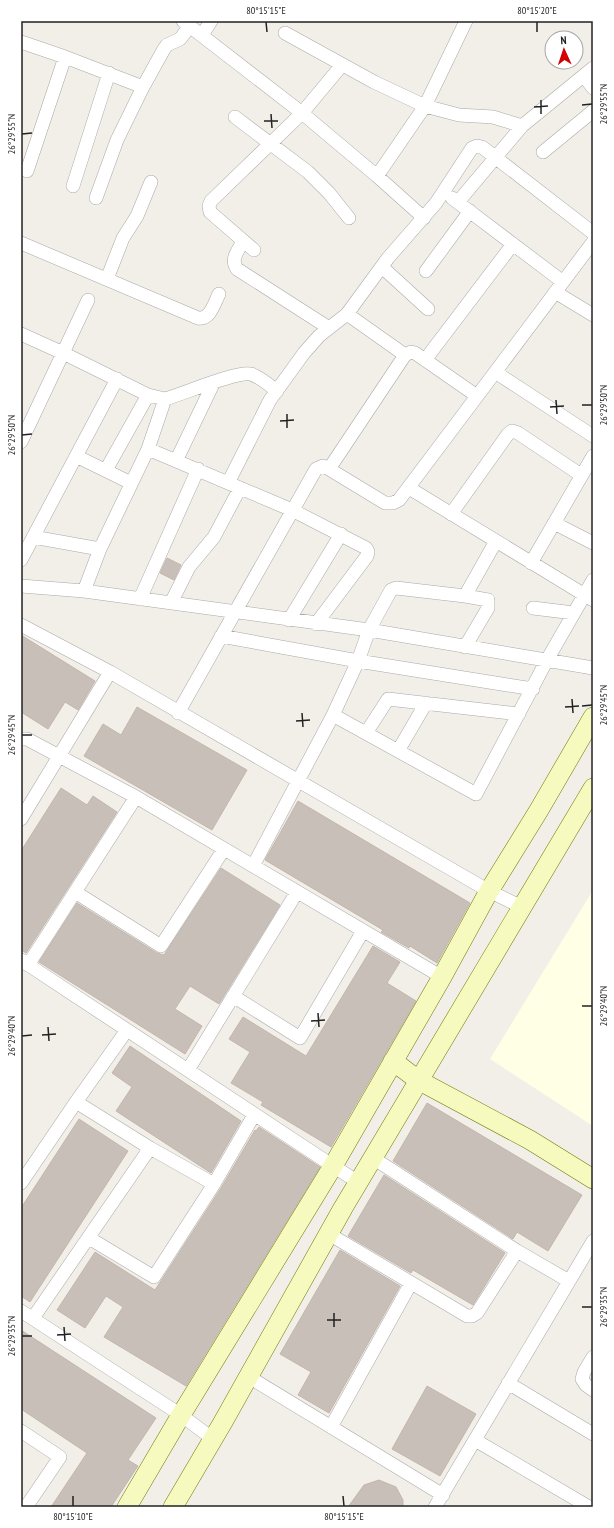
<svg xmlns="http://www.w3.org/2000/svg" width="614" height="1528" viewBox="0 0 614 1528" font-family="'PT Sans Narrow',sans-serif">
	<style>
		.education { fill: #ffffe5 }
		.building { fill: #c7bfb8; stroke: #c4b6ab }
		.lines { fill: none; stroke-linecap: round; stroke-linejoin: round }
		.street-casing { stroke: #a9a9a9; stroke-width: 14 }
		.secondary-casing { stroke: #707d05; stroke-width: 20 }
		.street { stroke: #fff; stroke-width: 13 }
		.secondary { stroke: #f7fabf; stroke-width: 19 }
		.ticks { fill: none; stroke: #222; stroke-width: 1.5 }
		.neatline { fill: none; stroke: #222; stroke-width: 1.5 }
		.ticks-label { font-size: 10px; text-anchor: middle; fill: #222 }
	</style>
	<rect width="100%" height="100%" fill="#f2efe9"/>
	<path class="education" d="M593 890V1126L490 1059Z"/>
	<path class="building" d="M167 558 181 565 174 580 160 573Z
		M21 635 95 681 78 710 65 702 48 729 21 712Z
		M137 707 247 770 212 830 84 756 103 724 121 735Z
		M61 788 87 805 93 796 117 812 26 953 21 950V851Z
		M298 801 470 903 437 963 410 946 409 948 381 932 383 930 265 860Z
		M221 868 280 905 219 1004 190 986 175 1009 202 1026 185 1054 39 962 77 903 157 953 164 955Z
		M373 946 400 962 387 983 416 1001 331 1147 261 1105 263 1102 231 1083 250 1052 229 1039 243 1017 306 1056Z
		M130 1046 241 1121 211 1173 116 1111 132 1087 112 1073Z
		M427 1103 582 1195 548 1251 517 1232 513 1239 393 1161Z
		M79 1119 128 1151 30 1302 21 1296V1208Z
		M259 1127 320 1167 186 1386 104 1337 123 1307 106 1296 85 1328 57 1310 95 1252 155 1290 221 1188 255 1130 256 1131Z
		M384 1175 505 1253 473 1305 413 1270 411 1273 348 1236Z
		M340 1250 400 1286 329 1413 298 1395 311 1372 280 1354Z
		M21 1330 156 1418 128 1460 138 1466 111 1507H51L87 1453 21 1409Z
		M427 1386 476 1414 440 1476 392 1449Z
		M379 1480 396 1487 403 1500V1507H348L364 1485Z"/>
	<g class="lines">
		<g class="street-casing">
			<path id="street" d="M183 21 302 113 377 176 424 218
				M285 33 374 82 425 106 459 115 493 117 522 126
				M202 35 211 21
				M21 42 65 57 143 87
				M584 76 593 88
				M235 117 308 172 329 193 349 218
				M543 152 593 111
				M27 171 65 57
				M377 176 425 106 466 21
				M73 186 109 73
				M96 198 117 140 143 87 164 49 167 45 180 39 190 26
				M452 198 563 282
				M458 202 522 126 593 68
				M243 241C238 251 230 259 237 269L329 328
				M21 243 198 318C210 320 214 304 219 294
				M254 250 210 212 209 206 211 201 302 113 342 65
				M382 267 428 309
				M426 271 470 211
				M107 279 123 238 137 216 151 182
				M555 292 593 315
				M347 314 405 355
				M21 334 63 353 21 442
				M425 360 513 244
				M495 372 593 436
				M165 399C183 394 236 371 251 374 260 377 269 385 277 391
				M148 449 292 510 366 548 368 552 367 556 316 624
				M76 456 131 483
				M176 461 214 382
				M329 469 405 355 411 352 415 353 477 396
				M106 470 148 395
				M228 483 270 400 304 353 319 336 347 314 388 258 436 203 472 148 477 146 482 147 593 233
				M409 488 593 600
				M451 514 508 434 512 431 518 433 581 475
				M554 523 593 543
				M33 537 100 549
				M21 560 117 379
				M531 563 593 456
				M21 586 84 591 369 630 593 668
				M84 591 100 549 148 449 165 399 148 395 63 353 88 300
				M465 596 496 541
				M140 599 198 469
				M171 603 189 567 214 537 240 488
				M533 608 574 613
				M289 620 341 534
				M21 625 110 672 489 891 522 907
				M221 636 358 661 533 689
				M465 647 488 608V600L465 596 396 588 391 590 369 630 358 661 333 715 476 794 547 660 593 580
				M178 713 316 469 323 466 329 469 385 503H393L399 500 593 242
				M366 733 388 699 519 714
				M21 739H27L136 797 442 977
				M398 751 426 703
				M21 819 110 672
				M253 866 333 715
				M75 892 161 946 224 849
				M21 960 333 1166 358 1182
				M28 965 136 797
				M233 996 300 1038 363 931
				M188 1070 297 892
				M76 1102 150 1148 214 1184
				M373 1158 517 1251 569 1281
				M21 1183 76 1102 127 1030
				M329 1234 467 1316H472L477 1313 517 1251
				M89 1238 154 1277 214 1184 254 1115
				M21 1311 181 1415 213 1439
				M33 1318 150 1148
				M593 1357 584 1372 582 1379 586 1385 593 1390
				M249 1377 443 1495
				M508 1383 593 1434
				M331 1427 411 1283
				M21 1431 60 1457 26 1507
				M475 1440 589 1507
				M435 1507 593 1241"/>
		</g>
		<g class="secondary-casing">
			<path id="secondary" d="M393 1061 418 1080 530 1140 593 1179
				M127 1507 181 1415 333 1166 442 977 489 891 539 810 593 717
				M173 1507 223 1422 343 1208 593 788"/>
		</g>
		<use href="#street" class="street"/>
		<use href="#secondary" class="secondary"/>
	</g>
	<path class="ticks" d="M266 22 267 32M537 22V32M541 100V114M582 105 592 104M534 107 548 106M271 114 272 128M264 121H278M22 134 32 133M556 400 557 414M582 405H592M550 407 564 406M287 414V428M280 421 294 420M22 435 32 434M572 699 573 713M582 706 592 705M565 707 579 706M302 713 303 727M296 721 310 720M22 735H32M582 1006H592M318 1013 319 1027M311 1021 325 1020M48 1027 49 1041M42 1035 56 1034M22 1036 32 1035M582 1307H592M334 1313V1327M327 1320H341M64 1327 65 1341M57 1335 71 1334M22 1336H32M73 1496V1506M343 1496 344 1506"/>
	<rect width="614" height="1528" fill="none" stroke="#ffffff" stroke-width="44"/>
	<g transform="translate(564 50) rotate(357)"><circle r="19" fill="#ffffff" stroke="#a7a7a7"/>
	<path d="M0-3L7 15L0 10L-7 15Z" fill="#d40000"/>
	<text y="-6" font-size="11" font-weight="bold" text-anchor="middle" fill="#222222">N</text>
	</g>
	<rect x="22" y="22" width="570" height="1484" class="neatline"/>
	<g class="ticks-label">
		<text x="266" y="14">80°15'15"E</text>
		<text x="537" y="14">80°15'20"E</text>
		<text transform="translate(603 104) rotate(-90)" y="4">26°29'55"N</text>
		<text transform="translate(11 134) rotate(-90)" y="4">26°29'55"N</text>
		<text transform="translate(603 405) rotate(-90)" y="4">26°29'50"N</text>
		<text transform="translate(11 435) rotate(-90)" y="4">26°29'50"N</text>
		<text transform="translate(603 705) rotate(-90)" y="4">26°29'45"N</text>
		<text transform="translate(11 735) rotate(-90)" y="4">26°29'45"N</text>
		<text transform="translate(603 1006) rotate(-90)" y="4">26°29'40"N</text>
		<text transform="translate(11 1036) rotate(-90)" y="4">26°29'40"N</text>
		<text transform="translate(603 1307) rotate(-90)" y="4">26°29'35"N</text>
		<text transform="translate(11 1336) rotate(-90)" y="4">26°29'35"N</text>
		<text x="73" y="1520">80°15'10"E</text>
		<text x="344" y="1520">80°15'15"E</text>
	</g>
</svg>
